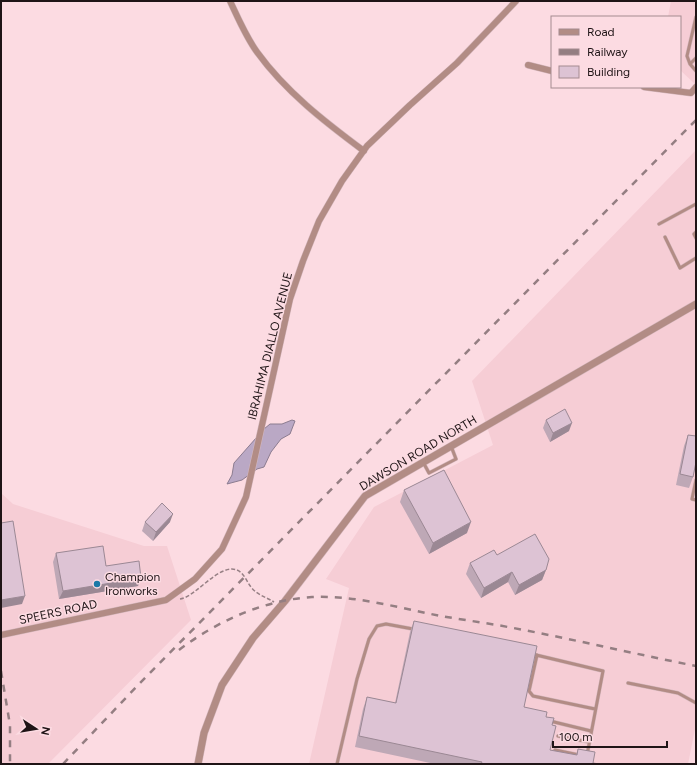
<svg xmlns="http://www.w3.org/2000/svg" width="697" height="765" viewBox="0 0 697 765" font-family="Figtree,sans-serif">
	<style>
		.built { fill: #f6cdd5 }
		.water { fill: #baa8c5; stroke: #8c7c90 }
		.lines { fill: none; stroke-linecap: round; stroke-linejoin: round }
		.service-casing { stroke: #d4b7bd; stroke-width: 4 }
		.minor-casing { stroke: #d4b7bd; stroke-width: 7 }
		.tertiary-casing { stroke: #d4b7bd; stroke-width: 8 }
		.path { stroke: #978085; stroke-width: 1.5; stroke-dasharray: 4 2; stroke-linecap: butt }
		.service { stroke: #b28c85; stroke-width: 3 }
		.minor { stroke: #b28c85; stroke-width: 6 }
		.tertiary { stroke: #b28c85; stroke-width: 7 }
		.rail { stroke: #947e82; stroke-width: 2.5; stroke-dasharray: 7 7; stroke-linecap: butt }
		.wall { fill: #bea8b6 }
		.shaded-wall { fill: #9b8894 }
		.building { fill: #ddc3d4; stroke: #9b8894 }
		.poi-dot { fill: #1b79a7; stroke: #fcdbe2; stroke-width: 1.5 }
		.labels { text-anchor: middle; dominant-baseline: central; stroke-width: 3; stroke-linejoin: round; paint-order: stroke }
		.street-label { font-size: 12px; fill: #1f1416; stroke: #fcdbe2 }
		.poi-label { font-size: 12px; fill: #1f1416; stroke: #fcdbe2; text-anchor: start }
	</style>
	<rect width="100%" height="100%" fill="#fcdbe2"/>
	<path class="built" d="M671 1H696V85L680 70V17H668Z
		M696 150V724L688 764H309L349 588 326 579 374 507 493 445 472 381Z
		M1 493 13 504 144 546H167L191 620 48 764H1Z"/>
	<path class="water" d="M292 420 295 421 290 434 281 439 271 452 264 467 257 469 242 480 227 484 232 475 234 463 264 429 270 424H282Z"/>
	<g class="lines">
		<g class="service-casing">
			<path id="service" d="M696 17 687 56 690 64 696 71
				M690 64 696 58
				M659 224 696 204
				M696 232 694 234 696 238
				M665 237 680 268 696 258
				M423 462 429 473 456 459 451 446
				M696 480 692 499 696 500
				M532 654 603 671 587 755
				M537 655 529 691 533 696 595 709
				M628 683 678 693 696 703
				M550 721 591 731
				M558 736 589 742
				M555 750 579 755
				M337 764 357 679 369 639 377 626 386 624 413 629"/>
		</g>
		<g class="minor-casing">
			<path id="minor" d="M230 1C238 18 246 37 257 52 286 92 325 122 364 151
				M528 65 552 71
				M644 87 691 93 696 87
				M1 635 166 600 195 579 222 549 246 497 290 299 303 261 319 221 342 181 367 146 410 105 457 63 516 1"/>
		</g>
		<g class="tertiary-casing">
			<path id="tertiary" d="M198 764 204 733 222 685 253 638 285 601 365 496 696 304"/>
		</g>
		<path class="path" d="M180 599C196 597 219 563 237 570 244 573 247 582 251 587 257 595 266 597 274 602"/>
		<use href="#service" class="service"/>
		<use href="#minor" class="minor"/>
		<use href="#tertiary" class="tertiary"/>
		<path class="rail" d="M179 650C217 621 264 600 312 597 355 595 399 608 441 616 459 619 478 622 497 625 564 637 630 653 696 666
			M1 671 10 725V764
			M63 764 140 683 696 120"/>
	</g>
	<path class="wall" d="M546 420 569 431 550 442 543 428Z
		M688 435 696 436V469H695L693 477 689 488 676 485 684 446Z
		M404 490 467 533 429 554 400 502Z
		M145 522H170L153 541 142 531Z
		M56 553 106 566 141 578 138 586 59 599 53 562Z
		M497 555 546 570 542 580 515 595 508 582 481 598 466 574 470 563Z
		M414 621 524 707 546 717 552 725 550 750 576 755 578 749 593 763 599 764H435L355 747 363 709 367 697 395 703 410 632Z"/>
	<path class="shaded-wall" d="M572 423 569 431 550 442 553 433Z
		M173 514 170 522 153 541 156 532Z
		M471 522 467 533 429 554 433 543Z
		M546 570 542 580 515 595 519 585Z
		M512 572 508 582 481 598 484 588Z
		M141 578 138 586 59 599 63 591Z
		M25 596 22 604 1 608V600Z"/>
	<path class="building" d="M565 409 572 423 553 433 546 420Z
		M688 435 696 436V462L693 477 680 474Z
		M444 470 471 522 433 543 404 490Z
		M162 503 173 514 156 532 145 522Z
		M13 521 25 596 1 600V523Z
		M535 534 549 559 546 570 519 585 512 572 484 588 470 563 494 550 497 555Z
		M103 546 106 566 139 561 141 578 63 591 56 553Z
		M414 621 537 646 524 707 547 712 546 717 554 718 552 725 556 726 550 750 577 755 578 749 595 752 593 763 599 764H481L482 762 359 736 367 697 396 703Z"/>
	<circle class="poi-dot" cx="97" cy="584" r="4"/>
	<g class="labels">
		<g class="street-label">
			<text transform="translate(270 346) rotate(-76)">IBRAHIMA DIALLO AVENUE</text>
			<text transform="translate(418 453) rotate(-31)">DAWSON ROAD NORTH</text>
			<text transform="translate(58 612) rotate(-12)">SPEERS ROAD</text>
		</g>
		<g class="poi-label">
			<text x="105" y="577">Champion<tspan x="105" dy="14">Ironworks</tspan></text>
		</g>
	</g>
	<rect width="697" height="765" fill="none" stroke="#1f1416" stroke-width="4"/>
	<rect x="551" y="16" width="130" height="72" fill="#fcdbe2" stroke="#a48b90"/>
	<rect x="559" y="29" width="20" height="6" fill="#b28c85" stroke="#a48b90"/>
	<text x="587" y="36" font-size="12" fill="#1f1416">Road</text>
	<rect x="559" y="49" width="20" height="6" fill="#947e82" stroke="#a48b90"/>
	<text x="587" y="56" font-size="12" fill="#1f1416">Railway</text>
	<rect x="559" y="66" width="20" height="12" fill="#ddc3d4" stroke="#a48b90"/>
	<text x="587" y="76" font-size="12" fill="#1f1416">Building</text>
	<g transform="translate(36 729) rotate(102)" stroke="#fcdbe2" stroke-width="3" paint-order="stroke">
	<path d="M0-3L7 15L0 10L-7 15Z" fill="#1f1416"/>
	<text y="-6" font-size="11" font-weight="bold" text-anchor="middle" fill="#1f1416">N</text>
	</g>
	<path d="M553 741v6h114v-6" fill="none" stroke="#1f1416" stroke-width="2"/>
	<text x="559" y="741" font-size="12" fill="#1f1416" stroke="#fcdbe2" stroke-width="3" paint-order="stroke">100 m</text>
</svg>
